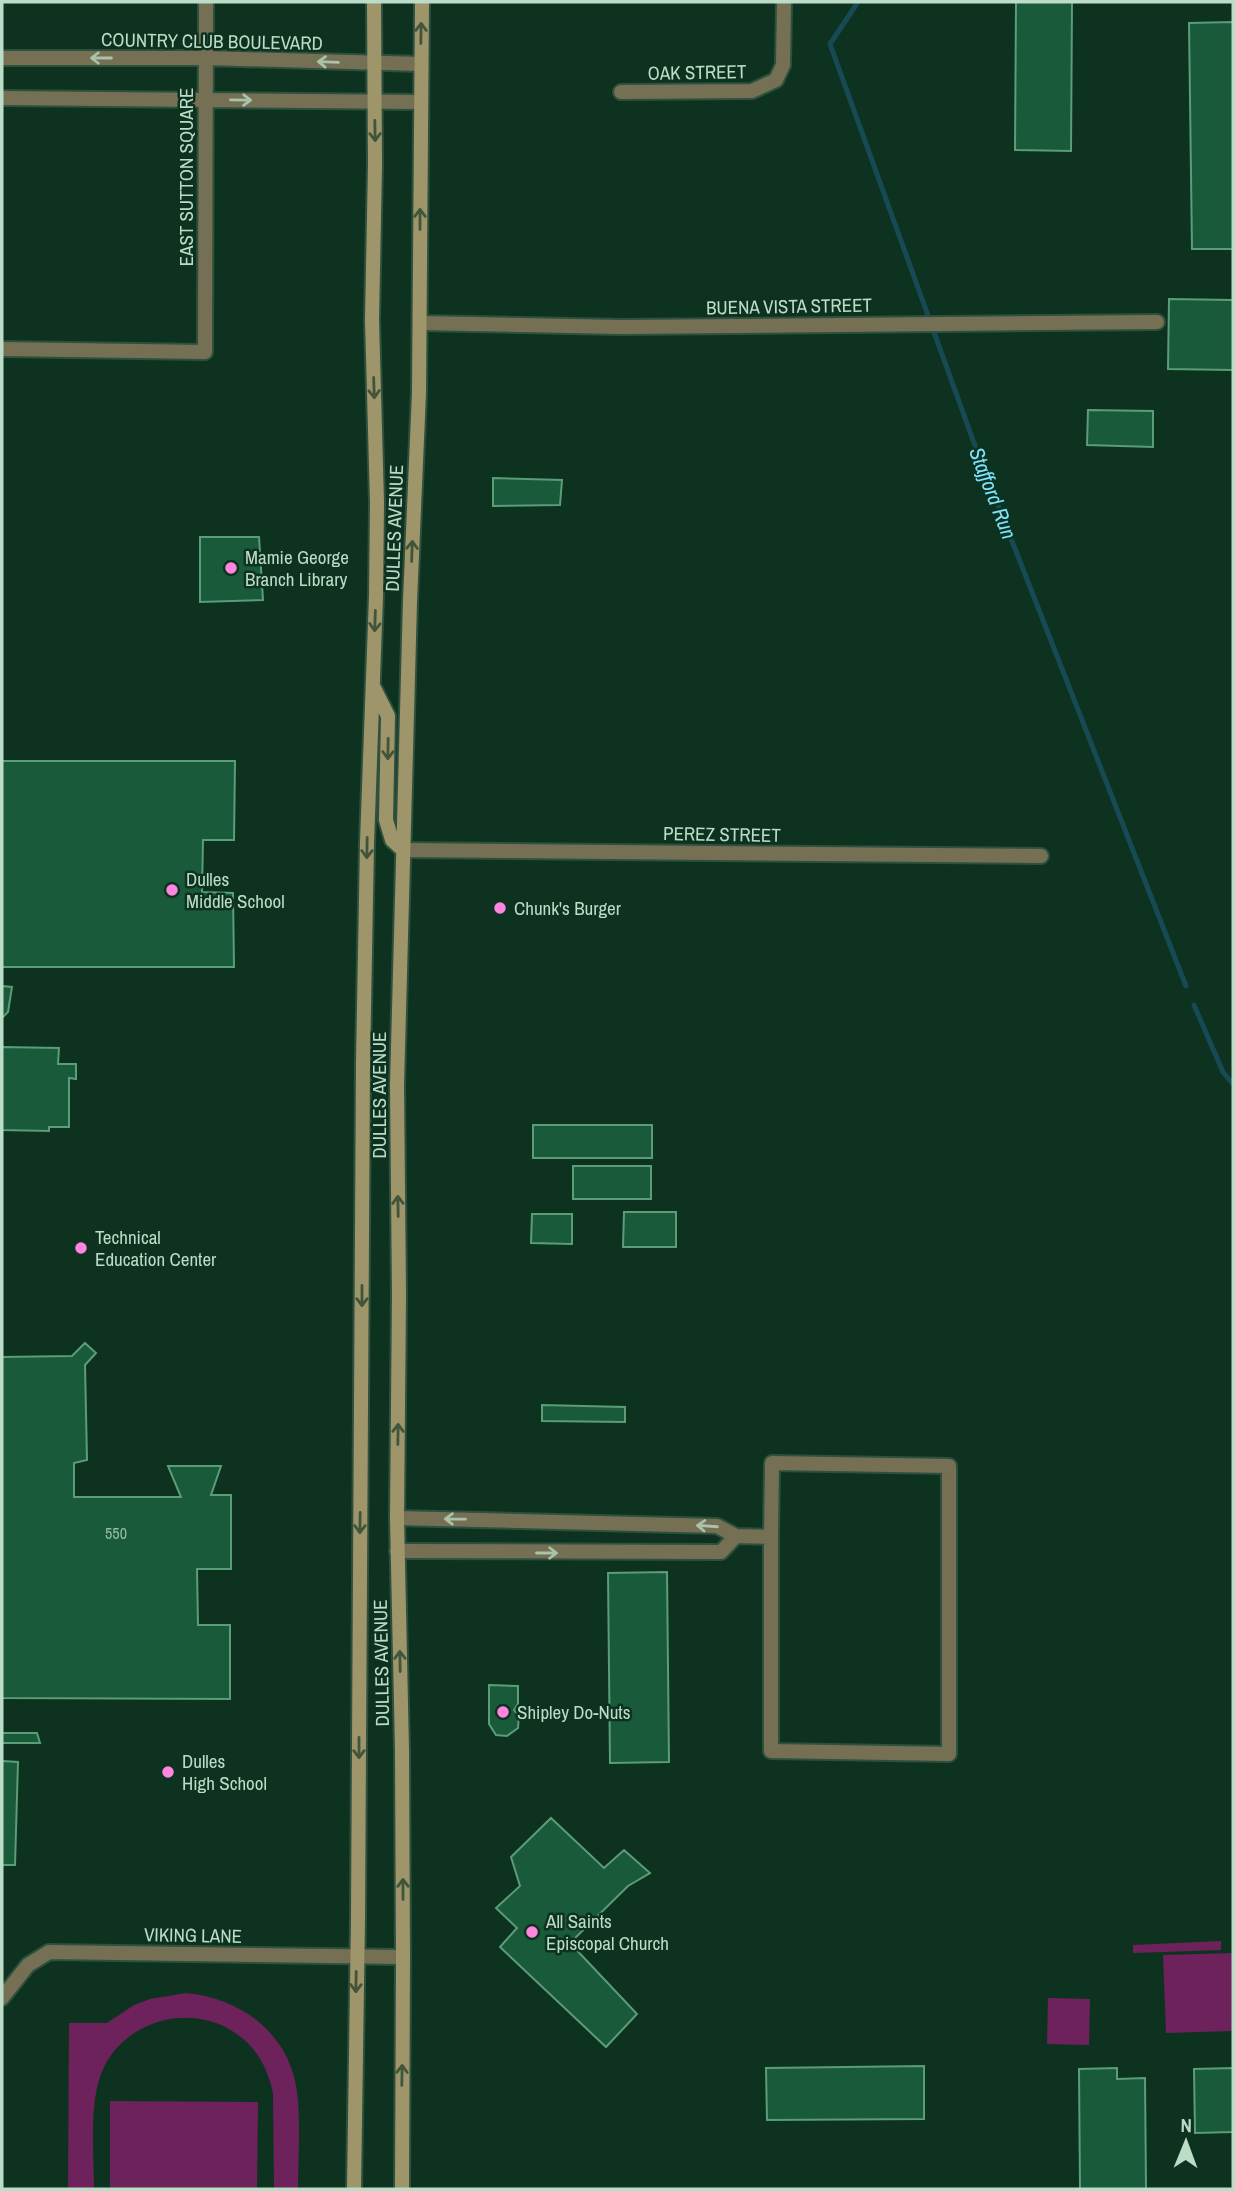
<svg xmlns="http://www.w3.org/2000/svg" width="1235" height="2191" viewBox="0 0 1235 2191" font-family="'Archivo Narrow',sans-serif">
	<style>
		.green { fill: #6d225c }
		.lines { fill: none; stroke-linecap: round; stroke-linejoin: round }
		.stream { stroke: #184a56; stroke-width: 5 }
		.building { fill: #185a3a; stroke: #5a9d77; stroke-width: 2 }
		.street-casing { stroke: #2d513e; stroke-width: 18 }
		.secondary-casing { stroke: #2d513e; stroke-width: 18 }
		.street { stroke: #756f54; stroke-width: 14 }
		.secondary { stroke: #9f956a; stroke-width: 14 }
		.oneway { stroke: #41553a }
		.oneway2 { stroke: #aac1aa }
		.poi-dot { fill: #ff85df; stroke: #0e3220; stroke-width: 2.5 }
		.labels { text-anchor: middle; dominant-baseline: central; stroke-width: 5; stroke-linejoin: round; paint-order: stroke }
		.number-label { font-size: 16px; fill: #92bca4 }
		.street-label { font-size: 19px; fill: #bbdcc7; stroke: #0e3220 }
		.poi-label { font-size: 19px; fill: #bbdcc7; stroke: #0e3220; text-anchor: start }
		.water-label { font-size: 21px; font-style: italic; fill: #7de3ff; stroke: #0e3220 }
	</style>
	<rect width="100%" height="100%" fill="#0e3220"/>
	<path class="green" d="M1221 1941V1950L1133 1953V1945Z
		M1233 1953V2031L1166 2033 1163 1955Z
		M186 1993C241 1998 290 2034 297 2092 301 2124 298 2157 298 2189H274L273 2093C268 2070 258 2049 238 2035 195 2002 128 2018 104 2067 88 2100 94 2152 94 2189H68L69 2023H107L134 2005 150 1999Z
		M1048 1998 1090 1999 1089 2045 1047 2044Z
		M110 2101 258 2102 257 2189H110Z"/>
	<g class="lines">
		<path class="stream" d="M858 2 830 44 978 454 1186 986
			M1194 1005 1223 1072 1233 1084"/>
	</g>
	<path class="building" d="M1016 2H1072L1071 151 1015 150Z
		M1233 22V249H1192L1189 23Z
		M1169 299 1233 300V370L1168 369Z
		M1088 410 1153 411V447L1087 445Z
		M493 478 562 480 560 505 493 506Z
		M200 537H259L263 600 200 602Z
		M2 761H235L234 840H203L202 892 233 893 234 967H2Z
		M2 986 12 987 8 1012 2 1018Z
		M2 1047 59 1048 58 1064H76V1079L69 1078V1127H49V1131L2 1130Z
		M533 1125H652V1158H533Z
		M573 1166H651V1199H573Z
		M624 1212H676V1247H623Z
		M532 1214H572V1244L531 1243Z
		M85 1343 96 1353 85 1365 87 1460 74 1463V1497H181L168 1466H221L211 1495H231V1569H197L198 1625H230V1699L2 1698V1357L72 1356Z
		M542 1405 625 1407V1422L542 1421Z
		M667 1572 669 1762 610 1763 608 1573Z
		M489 1685 518 1686V1704L514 1710 519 1715 518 1728 507 1736 496 1735 489 1724Z
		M2 1733H37L40 1743H2Z
		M2 1761 18 1762 15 1865H2Z
		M551 1818 604 1868 624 1850 650 1873 628 1886 570 1943 637 2014 606 2047 500 1947 517 1928 496 1908 520 1886 511 1857Z
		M924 2066V2119L767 2120 766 2068Z
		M1117 2068V2079L1145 2078 1146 2189H1080L1079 2069Z
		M1233 2068V2132L1195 2133 1194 2069Z"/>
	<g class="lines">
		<g class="street-casing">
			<path id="street" d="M2 58H205L421 64
				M621 92 752 91 776 80 783 65 784 2
				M2 98 420 102
				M420 323 621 327 1157 322
				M2 349 205 352 206 2
				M403 850 1041 856
				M397 1518 717 1526 736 1536 721 1552 397 1551
				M736 1536 771 1537 772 1463 949 1466V1754L771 1751V1537
				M2 1998 28 1965 49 1952 403 1957"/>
		</g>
		<g class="secondary-casing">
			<path id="secondary" d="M373 686 388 716 386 820 392 840 403 850
				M354 2189 358 1918 363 1063 367 843 376 596 377 503 372 320 375 165 374 2
				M402 2189 403 1957 402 1750 397 1518 399 1294 397 1085 410 601 419 393 422 2"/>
		</g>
		<use href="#street" class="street"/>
		<use href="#secondary" class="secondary"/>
	</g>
	<defs><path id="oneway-shaft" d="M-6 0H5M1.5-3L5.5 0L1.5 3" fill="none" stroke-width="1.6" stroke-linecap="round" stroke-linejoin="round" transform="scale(1.75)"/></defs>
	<g class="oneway">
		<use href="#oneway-shaft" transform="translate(421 33) rotate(-89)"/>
		<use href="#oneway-shaft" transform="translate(375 131) rotate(89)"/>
		<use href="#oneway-shaft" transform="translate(420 219) rotate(-90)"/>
		<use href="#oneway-shaft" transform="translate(374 388) rotate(88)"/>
		<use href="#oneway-shaft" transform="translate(412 551) rotate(-88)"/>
		<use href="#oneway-shaft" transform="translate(375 621) rotate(92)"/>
		<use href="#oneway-shaft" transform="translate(388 749) rotate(91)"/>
		<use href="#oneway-shaft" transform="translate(367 848) rotate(91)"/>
		<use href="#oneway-shaft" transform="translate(398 1206) rotate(-91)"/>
		<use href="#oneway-shaft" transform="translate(362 1296) rotate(90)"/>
		<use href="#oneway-shaft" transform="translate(398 1434) rotate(-89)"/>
		<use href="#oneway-shaft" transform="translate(360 1523) rotate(91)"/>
		<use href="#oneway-shaft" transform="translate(400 1661) rotate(-91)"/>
		<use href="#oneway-shaft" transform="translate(359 1748) rotate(90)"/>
		<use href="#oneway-shaft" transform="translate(403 1889) rotate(-90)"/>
		<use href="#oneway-shaft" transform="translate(356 1982) rotate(91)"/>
		<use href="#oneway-shaft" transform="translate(402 2075) rotate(-89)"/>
	</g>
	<g class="oneway2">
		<use href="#oneway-shaft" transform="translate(101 58) rotate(-180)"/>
		<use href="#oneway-shaft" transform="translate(328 62) rotate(-178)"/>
		<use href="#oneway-shaft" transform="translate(241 100) rotate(1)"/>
		<use href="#oneway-shaft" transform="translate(455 1519) rotate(-179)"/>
		<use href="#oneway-shaft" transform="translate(707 1526) rotate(-176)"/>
		<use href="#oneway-shaft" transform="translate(547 1553)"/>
	</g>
	<g class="poi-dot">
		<circle cx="231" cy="568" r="7"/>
		<circle cx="172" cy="890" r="7"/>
		<circle cx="500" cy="908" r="7"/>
		<circle cx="81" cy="1248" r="7"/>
		<circle cx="503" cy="1712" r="7"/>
		<circle cx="168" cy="1772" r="7"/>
		<circle cx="532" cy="1932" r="7"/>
	</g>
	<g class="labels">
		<g class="number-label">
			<text x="116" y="1533">550</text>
		</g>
		<g class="street-label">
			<text transform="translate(212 41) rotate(1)">COUNTRY CLUB BOULEVARD</text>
			<text transform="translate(697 72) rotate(-1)">OAK STREET</text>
			<text transform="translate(186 177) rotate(-90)">EAST SUTTON SQUARE</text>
			<text transform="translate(789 306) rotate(-1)">BUENA VISTA STREET</text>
			<text transform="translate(394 528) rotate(-88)">DULLES AVENUE</text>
			<text transform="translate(722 834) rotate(1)">PEREZ STREET</text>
			<text transform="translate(379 1095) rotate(-90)">DULLES AVENUE</text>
			<text transform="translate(381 1663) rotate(-91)">DULLES AVENUE</text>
			<text transform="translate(193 1935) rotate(1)">VIKING LANE</text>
		</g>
		<g class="poi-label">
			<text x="245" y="557">Mamie George<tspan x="245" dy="22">Branch Library</tspan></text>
			<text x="186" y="879">Dulles<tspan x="186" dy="22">Middle School</tspan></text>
			<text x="514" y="908">Chunk's Burger</text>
			<text x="95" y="1237">Technical<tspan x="95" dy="22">Education Center</tspan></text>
			<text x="517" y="1712">Shipley Do-Nuts</text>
			<text x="182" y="1761">Dulles<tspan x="182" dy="22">High School</tspan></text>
			<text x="546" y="1921">All Saints<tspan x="546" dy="22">Episcopal Church</tspan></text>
		</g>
		<g class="water-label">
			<text transform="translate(993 493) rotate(69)">Stafford Run</text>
		</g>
	</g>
	<rect width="1235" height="2191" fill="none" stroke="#bbdcc7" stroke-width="7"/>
	<g transform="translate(1186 2142) rotate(1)" stroke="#0e3220" stroke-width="5" paint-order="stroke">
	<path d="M0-5L12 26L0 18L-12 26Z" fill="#bbdcc7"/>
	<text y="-10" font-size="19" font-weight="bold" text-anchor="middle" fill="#bbdcc7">N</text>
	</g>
</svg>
